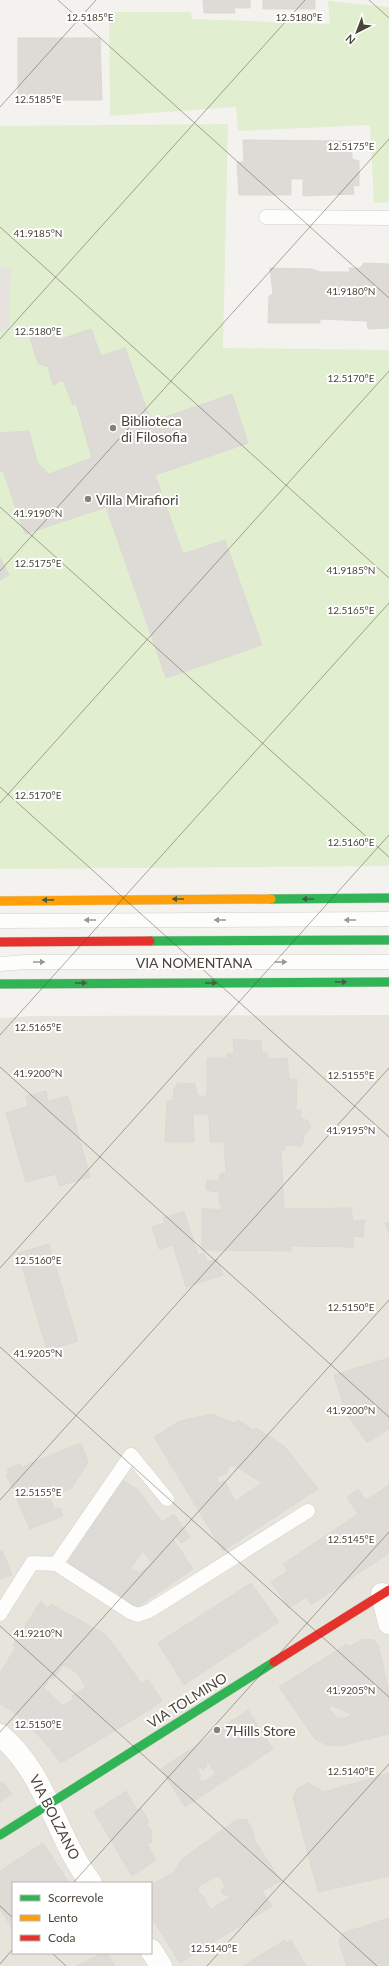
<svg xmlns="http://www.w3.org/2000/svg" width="389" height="1966" viewBox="0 0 389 1966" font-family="Lato,sans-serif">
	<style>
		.residential { fill: #e7e4dc; fill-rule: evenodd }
		.green { fill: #e1eecf }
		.parking { fill: #e6e3df }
		.building { fill: #dedbd6; stroke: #dcd9d4; fill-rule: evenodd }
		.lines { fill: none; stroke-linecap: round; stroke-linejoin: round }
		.lane-casing { stroke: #d2d0cb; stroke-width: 15 }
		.street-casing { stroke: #d2d0cb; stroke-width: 23 }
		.fast-casing { stroke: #d3cfc5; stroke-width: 10 }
		.slow-casing { stroke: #d3cfc5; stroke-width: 10 }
		.jam-casing { stroke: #d3cfc5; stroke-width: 10 }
		.lane { stroke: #fdfdfc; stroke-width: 14 }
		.street { stroke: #fdfdfc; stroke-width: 22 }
		.fast { stroke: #30b455; stroke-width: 9 }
		.slow { stroke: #ff9f0a; stroke-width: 9 }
		.jam { stroke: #e5322d; stroke-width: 9 }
		.oneway { fill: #446040 }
		.oneway2 { fill: #9b9791 }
		.ticks { fill: none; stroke: #4b4439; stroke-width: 1; stroke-opacity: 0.45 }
		.poi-dot { fill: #868178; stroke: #fff; stroke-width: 1.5 }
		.labels { text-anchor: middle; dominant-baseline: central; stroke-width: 4; stroke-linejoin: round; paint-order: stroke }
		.poi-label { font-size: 14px; fill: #4b4439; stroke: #fff; text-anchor: start }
		.street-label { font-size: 14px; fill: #4b4439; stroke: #fff }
		.ticks-label { font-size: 10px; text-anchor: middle; fill: #4b4439; stroke: #fff; stroke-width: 4; stroke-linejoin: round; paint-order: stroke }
	</style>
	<rect width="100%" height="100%" fill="#f4f2ee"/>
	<path class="residential" d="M389 1015V1966H0V1018L33 1016ZM13 1883H151V1953H13Z"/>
	<path class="green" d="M328 1 389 7V202L374 203 370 125 238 131 236 107 110 116 109 12H191L192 19 330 24Z
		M228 124 223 348 389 350V866L0 869V126Z"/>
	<path class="parking" d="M11 267 9 330 0 331V268Z"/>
	<path class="building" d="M203 0H250V8H234L235 13H204Z
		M263 0H315V9H263Z
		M18 38H100L102 100H18Z
		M243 140 352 141V159L359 161V186L353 185 354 194 303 196V179H291V195H239L237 162H244Z
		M364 263 389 264V328L368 329 367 321 320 319V323H268L269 296 273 294 270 268 312 269 320 272H350L349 268H360Z
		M54 326 58 340 91 329 101 356 125 348 151 422 232 394 248 443 155 475 183 554 225 540 262 645 166 678 106 507 25 534 3 471H0V433L29 431 37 462 49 474 92 458 76 403 73 405 63 380 53 385 48 367 38 363 29 335Z
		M0 557 9 575 0 580Z
		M233 1039 261 1041 262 1053H267L268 1059 287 1058 289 1079H297L296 1111 301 1110V1118L308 1121 311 1126 304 1136 302 1146 285 1145V1151L281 1149 284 1209 351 1208 353 1221 365 1220 363 1237 354 1236 353 1247 292 1246 291 1251 202 1250V1208L219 1210 222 1206 219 1204V1192L206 1190 207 1180 219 1181V1175L222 1173 226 1174 224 1142H210L209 1114H193L194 1142H165L167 1101 173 1100 174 1089 178 1083 195 1084 197 1095 203 1097 207 1094V1058H227V1054L234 1053Z
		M46 1091 48 1101 68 1096 90 1177 59 1186 56 1174 26 1182 6 1113 28 1106 26 1096Z
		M184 1211 198 1255 204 1253 207 1262 217 1259 223 1275 186 1287 173 1245 159 1249 152 1227 165 1223 163 1218Z
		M385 1223H389V1234Z
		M49 1244 78 1341 47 1350 18 1253Z
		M389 1358V1429L367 1443 346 1413 334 1375Z
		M212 1414 235 1423 238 1420 253 1430 256 1428 284 1446 318 1489 223 1551 154 1437 180 1421ZM229 1466H235L262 1483 235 1501 224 1480 219 1484 217 1477 227 1473Z
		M81 1443 88 1462 72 1488 49 1497 55 1510 60 1508 63 1516 30 1529 6 1474 9 1473 7 1469 20 1464 22 1467Z
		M122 1480 138 1490 162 1522 174 1514 190 1537 181 1543 176 1536 173 1539 193 1569 137 1607 134 1605 130 1608 119 1600 120 1595 84 1573 82 1577 69 1568 71 1564 68 1562ZM143 1551 152 1564 139 1573 131 1568Z
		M389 1484V1507L379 1492Z
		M358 1489 366 1500 379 1492 389 1507V1553L311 1605 306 1597 289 1608 271 1582 288 1571 283 1564 358 1514 347 1497Z
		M2 1550 12 1575 0 1579V1551Z
		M251 1583 279 1622 184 1685 158 1643Z
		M41 1601 48 1609 51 1604 106 1635 142 1684 147 1679 162 1700 151 1709 61 1763 48 1746 36 1733 16 1714 0 1704 2 1701 0 1700V1673L16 1647 13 1645ZM63 1665 77 1673 86 1687 72 1696 73 1699 63 1706 44 1688 50 1677 53 1679Z
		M363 1639 374 1640 379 1647 389 1693V1734L340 1746 327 1745 315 1739 279 1687 347 1644 349 1647ZM330 1705 351 1714 348 1717 341 1719 336 1717 329 1709Z
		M248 1710 273 1749 185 1807 161 1769ZM209 1763 216 1774 202 1782 199 1778 201 1776 197 1770 201 1767 203 1770 207 1767 205 1765Z
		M389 1773V1876L318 1892 293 1797 297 1789 308 1783 324 1792Z
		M3 1782 12 1794 0 1802V1783Z
		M126 1791 137 1810 141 1808 149 1822 146 1824 151 1829 152 1842 147 1844 156 1860 132 1876 94 1812Z
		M246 1819 253 1831 255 1841 281 1881 262 1891 272 1906 180 1963 151 1916V1885L174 1872 181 1860 236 1820ZM217 1876 222 1879 225 1888 221 1890 225 1896 228 1894 230 1897 210 1910 204 1897 198 1891 199 1886Z
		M43 1843 69 1883H13V1930L0 1909V1871Z
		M389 1918V1966H347L339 1942 343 1933Z
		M285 1940 287 1943 291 1940 306 1966H243Z
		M103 1953H107L115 1966H77Z"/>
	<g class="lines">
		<g class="lane-casing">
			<path id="lane" d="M266 217 389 218
				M0 921 389 919
				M0 964 26 962H389
				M56 1564 130 1612 138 1615 149 1611 308 1511
				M0 1614 32 1563 56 1564 131 1455 167 1499"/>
		</g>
		<g class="street-casing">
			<path id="street" d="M382 1594 389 1623
				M0 1735C47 1774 55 1836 91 1883
				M151 1950 161 1966"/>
		</g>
		<g class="fast-casing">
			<path id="fast" d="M271 899 389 898
				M150 941 389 940
				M0 984 389 982
				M0 1835 274 1662"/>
		</g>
		<g class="slow-casing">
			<path id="slow" d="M0 901 271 899"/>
		</g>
		<g class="jam-casing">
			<path id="jam" d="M0 942 150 941
				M274 1662 389 1590"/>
		</g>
		<use href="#lane" class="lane"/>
		<use href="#street" class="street"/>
		<use href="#fast" class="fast"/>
		<use href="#slow" class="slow"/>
		<use href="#jam" class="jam"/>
	</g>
	<defs><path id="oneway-solid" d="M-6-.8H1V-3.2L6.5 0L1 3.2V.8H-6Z"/></defs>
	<g class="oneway">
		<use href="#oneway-solid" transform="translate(178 899) rotate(180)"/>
		<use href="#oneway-solid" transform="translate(308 899) rotate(180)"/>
		<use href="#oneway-solid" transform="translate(48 900) rotate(179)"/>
		<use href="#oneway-solid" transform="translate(341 982)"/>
		<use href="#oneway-solid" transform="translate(81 983)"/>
		<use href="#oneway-solid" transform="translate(211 983)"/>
	</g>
	<g class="oneway2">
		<use href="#oneway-solid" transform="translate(90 920) rotate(180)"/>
		<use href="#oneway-solid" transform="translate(220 920) rotate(180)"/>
		<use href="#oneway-solid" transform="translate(350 920) rotate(180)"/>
		<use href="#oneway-solid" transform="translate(39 962)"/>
		<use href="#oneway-solid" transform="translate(281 962)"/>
	</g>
	<path class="ticks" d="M58 0 389 298M369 0 389 18M0 107 96 0M0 227 389 578M0 339 305 0M0 507 389 857M0 571 389 139M0 787 389 1137M0 803 389 371M0 1035 389 603M0 1067 389 1417M0 1268 389 835M0 1347 389 1697M0 1500 389 1068M0 1626 377 1966M0 1732 389 1300M73 1883 389 1532M0 1906 13 1918M52 1953 66 1966M0 1964 13 1949M207 1966 389 1764"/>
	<g class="poi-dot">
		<circle cx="113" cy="428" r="4"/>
		<circle cx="88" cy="499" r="4"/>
		<circle cx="217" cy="1730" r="4"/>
	</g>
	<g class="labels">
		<g class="poi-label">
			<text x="121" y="420">Biblioteca<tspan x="121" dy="16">di Filosofia</tspan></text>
			<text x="96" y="499">Villa Mirafiori</text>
			<text x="225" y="1730">7Hills Store</text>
		</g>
		<g class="street-label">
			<text x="194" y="962">VIA NOMENTANA</text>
			<text transform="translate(187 1700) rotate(-32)">VIA TOLMINO</text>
			<text transform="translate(55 1817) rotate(63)">VIA BOLZANO</text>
		</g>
	</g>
	<g class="ticks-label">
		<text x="299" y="21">12.5180°E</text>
		<text x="90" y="21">12.5185°E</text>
		<text x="38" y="103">12.5185°E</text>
		<text x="351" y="150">12.5175°E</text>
		<text x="38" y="237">41.9185°N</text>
		<text x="351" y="295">41.9180°N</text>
		<text x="38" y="335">12.5180°E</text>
		<text x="351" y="382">12.5170°E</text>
		<text x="38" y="517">41.9190°N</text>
		<text x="38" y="567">12.5175°E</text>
		<text x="351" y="574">41.9185°N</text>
		<text x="351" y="614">12.5165°E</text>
		<text x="38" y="799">12.5170°E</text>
		<text x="351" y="846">12.5160°E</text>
		<text x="38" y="1031">12.5165°E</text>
		<text x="38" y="1077">41.9200°N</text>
		<text x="351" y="1079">12.5155°E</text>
		<text x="351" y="1134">41.9195°N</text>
		<text x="38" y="1264">12.5160°E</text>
		<text x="351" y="1311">12.5150°E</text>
		<text x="38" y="1357">41.9205°N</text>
		<text x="351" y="1414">41.9200°N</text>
		<text x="38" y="1496">12.5155°E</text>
		<text x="351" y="1543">12.5145°E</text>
		<text x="38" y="1637">41.9210°N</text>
		<text x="351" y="1694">41.9205°N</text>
		<text x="38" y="1728">12.5150°E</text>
		<text x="351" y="1775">12.5140°E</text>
		<text x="214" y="1952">12.5140°E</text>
	</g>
	<rect x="12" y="1882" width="140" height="72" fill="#ffffff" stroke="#b7b4b0"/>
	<rect x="20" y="1895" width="20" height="6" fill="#30b455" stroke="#b7b4b0"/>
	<text x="48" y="1902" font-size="12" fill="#4b4439">Scorrevole</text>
	<rect x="20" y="1915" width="20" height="6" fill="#ff9f0a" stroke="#b7b4b0"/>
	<text x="48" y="1922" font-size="12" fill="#4b4439">Lento</text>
	<rect x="20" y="1935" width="20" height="6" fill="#e5322d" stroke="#b7b4b0"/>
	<text x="48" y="1942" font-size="12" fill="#4b4439">Coda</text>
	<g transform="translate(357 32) rotate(222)" stroke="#ffffff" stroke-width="3" paint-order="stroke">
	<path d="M0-3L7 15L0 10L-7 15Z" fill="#4b4439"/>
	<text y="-6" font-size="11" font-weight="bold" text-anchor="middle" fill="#4b4439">N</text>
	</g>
</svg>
